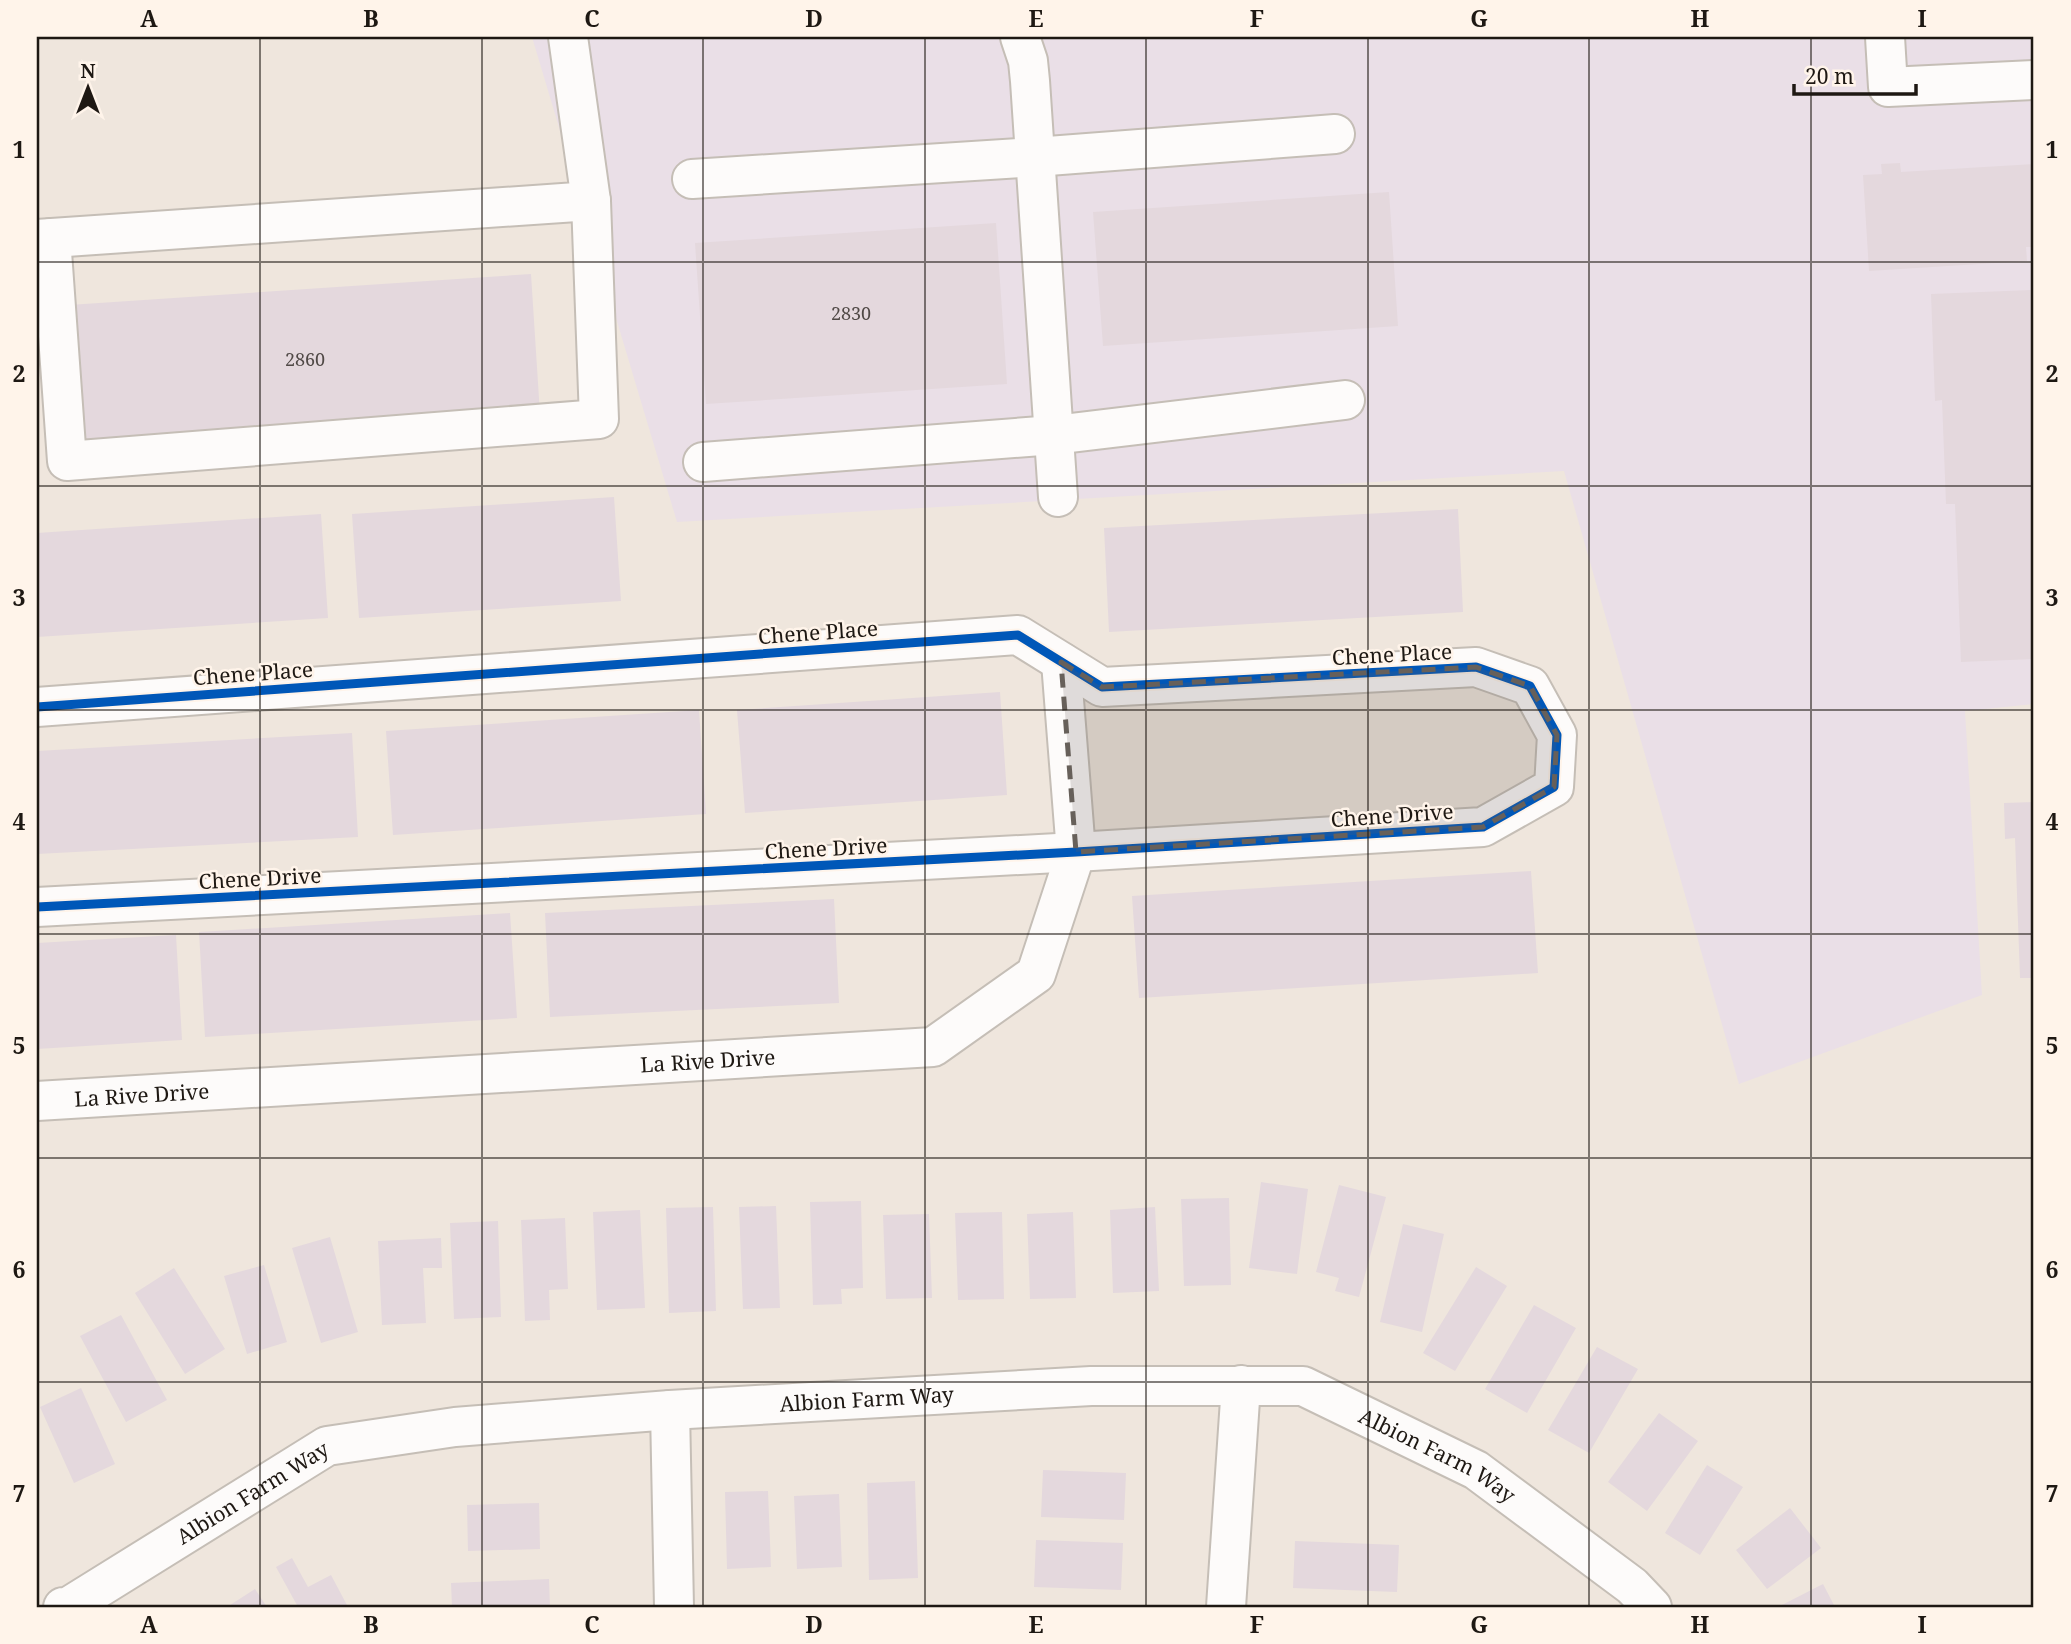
<svg xmlns="http://www.w3.org/2000/svg" width="2071" height="1644" viewBox="0 0 2071 1644" font-family="'Noto Serif',serif">
	<style>
		.commercial { fill: #eadfe7 }
		.building { fill: #e4d8dd }
		.lines { fill: none; stroke-linecap: round; stroke-linejoin: round }
		.minor-casing { stroke: #c5beb6; stroke-width: 42 }
		.minor { stroke: #fdfbfa; stroke-width: 38 }
		.cycleway-casing { stroke: #fff4ea; stroke-width: 13 }
		.cycleway { stroke: #0057b8; stroke-width: 9 }
		.marked { fill: #67605a; fill-opacity: 0.2; stroke: #67605a; stroke-width: 5; stroke-dasharray: 14 9; stroke-linejoin: round }
		.grid { fill: none; stroke: #1e1813; stroke-width: 2; stroke-opacity: 0.55 }
		.labels { text-anchor: middle; dominant-baseline: central; stroke-width: 5; stroke-linejoin: round; paint-order: stroke }
		.number-label { font-size: 18px; fill: #504946 }
		.street-label { font-size: 21px; fill: #1e1813; stroke: #fff4ea }
		.neatline { fill: none; stroke: #1e1813; stroke-width: 2.5 }
		.grid-label { font-size: 23px; text-anchor: middle; font-weight: bold; fill: #1e1813 }
	</style>
	<rect width="100%" height="100%" fill="#efe6dd"/>
	<path class="commercial" d="M532 37H2034V704L1965 711 1982 995 1739 1084 1564 471 677 522Z"/>
	<path class="building" d="M1900 163 1901 172 2034 164V247H2026L2027 261 1869 271 1863 175 1882 174 1881 164Z
		M1389 192 1398 326 1103 346 1093 212Z
		M996 223 1007 384 706 404 695 243Z
		M531 274 540 414 79 444 69 305Z
		M2031 290 2034 364V659L1961 662 1955 504H1946L1942 400 1935 401 1931 294Z
		M614 497 621 601 359 618 352 514Z
		M1458 509 1463 612 1109 632 1104 528Z
		M321 514 328 618 37 637V533Z
		M1000 692 1007 795 745 813 737 710Z
		M699 710 706 814 393 835 386 731Z
		M352 733 358 837 37 854V751Z
		M2034 802V978H2020L2015 838 2005 839 2004 803Z
		M1531 871 1538 973 1139 998 1132 896Z
		M834 899 839 1003 550 1017 545 913Z
		M510 913 517 1018 205 1037 199 932Z
		M176 935 182 1040 37 1049V943Z
		M1261 1182 1308 1189 1297 1274 1249 1268Z
		M1339 1185 1386 1197 1359 1297 1335 1291 1339 1278 1316 1272Z
		M1229 1198 1231 1285 1184 1286 1181 1199Z
		M861 1201 863 1288 841 1289 842 1304 813 1305 810 1202Z
		M776 1206 780 1308 743 1309 739 1207Z
		M713 1207 716 1311 669 1313 666 1208Z
		M1155 1207 1159 1291 1113 1293 1110 1210Z
		M640 1210 645 1308 597 1310 593 1212Z
		M1002 1212 1004 1299 958 1300 955 1213Z
		M1073 1212 1076 1298 1030 1299 1027 1214Z
		M929 1214 932 1298 886 1299 883 1215Z
		M565 1218 568 1289 549 1290 550 1320 525 1321 521 1220Z
		M498 1221 501 1317 454 1319 450 1223Z
		M1403 1224 1444 1234 1422 1332 1380 1322Z
		M330 1237 358 1332 321 1343 292 1248Z
		M441 1238 442 1268H423L426 1323 382 1325 378 1241Z
		M264 1265 287 1342 247 1354 224 1276Z
		M1476 1267 1507 1286 1455 1371 1423 1353Z
		M174 1268 225 1349 185 1374 135 1293Z
		M1534 1305 1576 1328 1527 1413 1485 1389Z
		M121 1315 167 1400 126 1422 80 1336Z
		M1597 1347 1638 1369 1589 1453 1548 1430Z
		M81 1388 115 1464 74 1483 40 1407Z
		M1659 1413 1698 1441 1647 1511 1608 1482Z
		M1707 1465 1743 1487 1700 1555 1665 1533Z
		M1043 1470 1126 1473 1124 1520 1041 1517Z
		M915 1481 918 1578 869 1580 867 1483Z
		M768 1491 771 1567 727 1569 725 1492Z
		M839 1494 842 1567 797 1569 794 1496Z
		M539 1503 540 1549 468 1551 467 1505Z
		M1790 1508 1821 1548 1767 1589 1736 1550Z
		M1036 1540 1123 1543 1121 1590 1034 1587Z
		M1295 1541 1399 1545 1397 1592 1293 1588Z
		M292 1558 308 1587 331 1575 348 1607H298L276 1567Z
		M549 1579 550 1607H452L451 1583Z
		M1823 1584 1835 1607H1778Z
		M255 1589 267 1607H227Z"/>
	<g class="lines">
		<g class="minor-casing">
			<g id="minor">
				<path d="M1020 37 1028 61 1030 81 1058 497"/>
				<path d="M1885 37 1888 87 2034 80"/>
				<path d="M692 179 1035 157 1335 134"/>
				<path d="M51 238 67 461 599 419 591 201"/>
				<path d="M37 239 591 201 568 37"/>
				<path d="M703 462 1054 435 1345 400"/>
				<path d="M37 707 1018 635 1102 687 1476 667 1530 686 1557 735 1554 787 1483 827 1076 852 37 907"/>
				<path id="s1" d="M37 1101 933 1047 1036 974 1076 852 1061 662"/>
				<path d="M670 1410 674 1607"/>
				<path id="s2" d="M63 1607H68L327 1446 455 1427 670 1410 1091 1386H1303L1476 1470 1632 1586 1652 1607"/>
				<path d="M1226 1607 1241 1385"/>
			</g>
		</g>
		<use href="#minor" class="minor"/>
		<g class="cycleway-casing">
			<path id="cycleway" d="M37 707 1018 635 1102 687 1476 667 1530 686 1557 735 1554 787 1483 827 1076 852 37 907"/>
		</g>
		<use href="#cycleway" class="cycleway"/>
	</g>
	<path class="marked" d="M1061 662 1102 687 1476 667 1530 686 1557 735 1554 787 1483 827 1076 852Z"/>
	<path class="grid" d="M260 37V1607M482 37V1607M703 37V1607M925 37V1607M1146 37V1607M1368 37V1607M1589 37V1607M1811 37V1607M37 262H2034M37 486H2034M37 710H2034M37 934H2034M37 1158H2034M37 1382H2034"/>
	<g class="labels">
		<g class="number-label">
			<text x="851" y="313">2830</text>
			<text x="305" y="359">2860</text>
		</g>
		<g class="street-label">
			<text transform="translate(818 632) rotate(-4)">Chene Place</text>
			<text transform="translate(1392 654) rotate(-3)">Chene Place</text>
			<text transform="translate(253 673) rotate(-4)">Chene Place</text>
			<text transform="translate(1392 815) rotate(-4)">Chene Drive</text>
			<text transform="translate(826 848) rotate(-3)">Chene Drive</text>
			<text transform="translate(260 878) rotate(-3)">Chene Drive</text>
			<text stroke="none"><textPath href="#s1" startOffset="672">La Rive Drive</textPath></text>
			<text stroke="none"><textPath href="#s1" startOffset="105">La Rive Drive</textPath></text>
			<text stroke="none"><textPath href="#s2" startOffset="852">Albion Farm Way</textPath></text>
			<text stroke="none"><textPath href="#s2" startOffset="1440">Albion Farm Way</textPath></text>
			<text stroke="none"><textPath href="#s2" startOffset="222">Albion Farm Way</textPath></text>
		</g>
	</g>
	<rect width="2071" height="1644" fill="none" stroke="#fff4ea" stroke-width="77"/>
	<g transform="translate(88 88)" stroke="#fff4ea" stroke-width="5" paint-order="stroke">
	<path d="M0-5L12 26L0 18L-12 26Z" fill="#1e1813"/>
	<text y="-10" font-size="19" font-weight="bold" text-anchor="middle" fill="#1e1813">N</text>
	</g>
	<path d="M1794 84v10h122v-10" fill="none" stroke="#1e1813" stroke-width="3.5"/>
	<text x="1805" y="84" font-size="21" fill="#1e1813" stroke="#fff4ea" stroke-width="5" paint-order="stroke">20 m</text>
	<rect x="38" y="38" width="1994" height="1568" class="neatline"/>
	<g class="grid-label">
		<text x="149" y="27">A</text>
		<text x="371" y="27">B</text>
		<text x="592" y="27">C</text>
		<text x="814" y="27">D</text>
		<text x="1036" y="27">E</text>
		<text x="1257" y="27">F</text>
		<text x="1479" y="27">G</text>
		<text x="1700" y="27">H</text>
		<text x="1922" y="27">I</text>
		<text x="19" y="158">1</text>
		<text x="2052" y="158">1</text>
		<text x="19" y="382">2</text>
		<text x="2052" y="382">2</text>
		<text x="19" y="606">3</text>
		<text x="2052" y="606">3</text>
		<text x="19" y="830">4</text>
		<text x="2052" y="830">4</text>
		<text x="19" y="1054">5</text>
		<text x="2052" y="1054">5</text>
		<text x="19" y="1278">6</text>
		<text x="2052" y="1278">6</text>
		<text x="19" y="1502">7</text>
		<text x="2052" y="1502">7</text>
		<text x="149" y="1633">A</text>
		<text x="371" y="1633">B</text>
		<text x="592" y="1633">C</text>
		<text x="814" y="1633">D</text>
		<text x="1036" y="1633">E</text>
		<text x="1257" y="1633">F</text>
		<text x="1479" y="1633">G</text>
		<text x="1700" y="1633">H</text>
		<text x="1922" y="1633">I</text>
	</g>
</svg>
